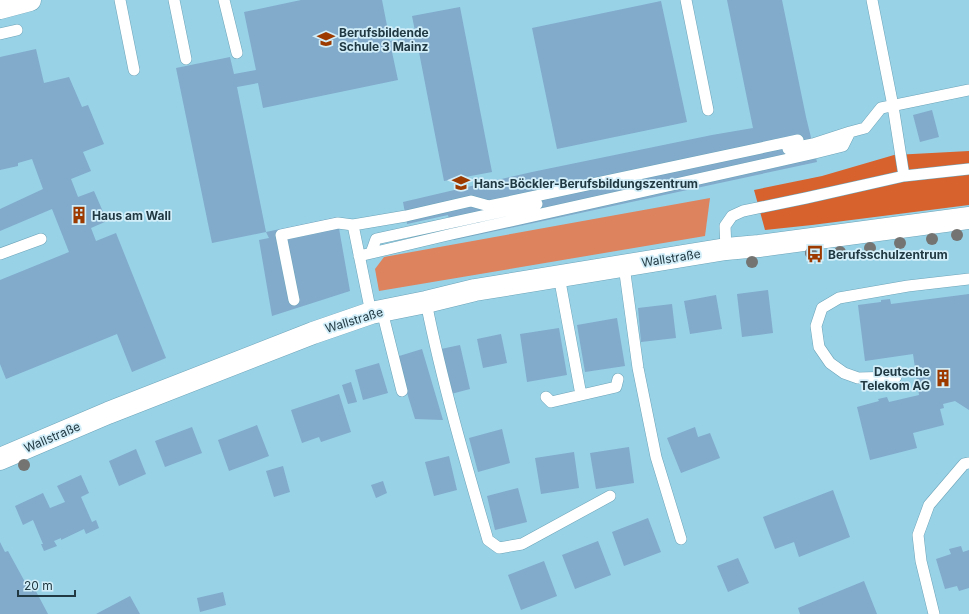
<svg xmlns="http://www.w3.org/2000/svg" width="969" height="614" viewBox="0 0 969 614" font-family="Inter,sans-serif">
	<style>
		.green { fill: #dd835e }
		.forest { fill: #d7622d }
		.building { fill: #81aacb }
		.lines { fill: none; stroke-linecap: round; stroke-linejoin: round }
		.service-casing { stroke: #6ca4b9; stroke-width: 12 }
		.minor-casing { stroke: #6ca4b9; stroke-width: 23 }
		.tertiary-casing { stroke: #6ca4b9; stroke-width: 23 }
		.service { stroke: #fff; stroke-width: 11 }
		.minor { stroke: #fff; stroke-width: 22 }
		.tertiary { stroke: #fff; stroke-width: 22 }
		.tree { fill: #747472 }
		.labels { text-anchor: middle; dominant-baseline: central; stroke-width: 3.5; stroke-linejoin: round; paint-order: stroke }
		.poi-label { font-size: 12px; font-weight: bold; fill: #213942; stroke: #d2eef9; text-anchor: start }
		.street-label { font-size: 12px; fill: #213942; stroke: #d2eef9 }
	</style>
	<rect width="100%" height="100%" fill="#98d2e7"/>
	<path class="green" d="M710 198 705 236 379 291 375 269 384 257Z"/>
	<path class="forest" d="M969 151V205L812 225 765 230 754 190 822 176 894 155Z"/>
	<path class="building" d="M301 0H382L390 41 416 36 412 16 460 7 492 172 444 181 418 47 392 52 398 80 263 108 258 83 237 87 266 232 212 243 176 68 230 57 234 74 256 70 244 12Z
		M727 0H782L806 117 817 162 454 240 448 215 407 224 403 202 532 172 712 135 753 128Z
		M661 1 687 122 557 149 532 28Z
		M36 49 44 83 69 77 82 107 88 105 104 144 83 152 91 171 71 179 78 197 94 191 107 221 91 228 96 241 116 233 166 358 132 372 117 334 6 379 0 364V280L69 252 52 209 0 231V209L43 189 32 159 18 163V166L0 170V57Z
		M932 110 939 137 920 142 913 115Z
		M337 217 350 291 272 316 259 240 269 238 266 232Z
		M768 290 773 333 742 337 737 294Z
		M969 294V410L955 401 943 404 944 408 940 409 944 425 913 433 917 448 870 460 857 407 879 401 878 399 887 397 889 402 919 395 913 354 865 361 858 305 881 302V300L890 299 891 304Z
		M716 295 722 329 690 334 684 301Z
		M672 304 676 338 641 342 638 308Z
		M617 318 625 366 585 372 577 325Z
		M559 328 567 375 527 382 520 334Z
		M501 334 507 363 483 368 477 339Z
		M460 345 470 389 451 394 441 349Z
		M422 349 443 420 415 419 396 357Z
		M379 363 388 393 363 400 355 370Z
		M351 382 357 402 348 404 342 385Z
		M339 394 351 432 321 442 319 437 302 443 291 410Z
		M257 425 269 456 229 471 218 440Z
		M192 427 202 453 165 467 155 441Z
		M695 427 698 437 710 433 720 458 681 473 667 438Z
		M502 429 510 463 478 472 469 438Z
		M629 447 634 483 596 489 590 453Z
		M136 449 146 474 119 486 109 461Z
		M574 452 579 488 541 494 535 458Z
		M449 456 457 490 434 496 425 462Z
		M283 466 290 492 274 497 266 471Z
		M81 475 89 493 81 497 92 522 96 520 99 528 86 534 84 529 61 540V538L54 541 57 546 44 551 41 544H43L33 520 23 525 15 506 43 493 50 508 65 502 57 486Z
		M383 481 387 493 376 498 371 485Z
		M518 488 527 522 495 530 487 496Z
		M833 490 850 537 799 557 794 542 775 549 763 517Z
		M648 518 661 552 624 566 612 532Z
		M598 541 611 575 575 589 562 555Z
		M0 542 5 552 8 551 25 582 30 580 48 614H0Z
		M961 546 963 552 969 550V588L959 591 957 586 945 589 936 559 951 554 949 549Z
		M738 558 749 583 728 592 717 566Z
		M544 561 557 596 521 610 508 575Z
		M864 581 877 614H800L798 608Z
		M223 592 226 605 200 612 197 598Z
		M130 596 140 614H96Z"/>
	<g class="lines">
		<g class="service-casing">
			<path id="service" d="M120 0 134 70
				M174 0 186 59
				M224 0 237 53
				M686 0 708 110
				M872 0 893 106 904 176
				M0 34 17 30
				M788 149 813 144 850 132
				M353 225 371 313
				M726 249 725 226 732 216 743 211 806 198 904 176 969 169
				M371 253 376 239 537 204
				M0 254 41 239
				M359 256 452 234 815 153 843 146 850 132 865 128 881 108 969 90
				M624 266 638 368 656 457 681 539
				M559 276 581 395
				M294 300 281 235 338 223 353 225 406 216 471 201 489 206 798 140
				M426 302C442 382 465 461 488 540L499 548 522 544 610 496
				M382 311 402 391
				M896 377 858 378 844 373 830 363 819 347 816 326 822 308 839 298 908 286 969 279
				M546 397 551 402 616 387 618 379
				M934 614 921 561 918 535 929 505 964 464 969 463"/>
		</g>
		<g class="minor-casing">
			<path id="minor" d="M0 8 30 0"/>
		</g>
		<g class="tertiary-casing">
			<path id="tertiary" d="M0 459 108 413 313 333 371 313 426 302 475 290 726 249 759 246 969 218"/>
		</g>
		<use href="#service" class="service"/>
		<use href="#minor" class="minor"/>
		<use href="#tertiary" class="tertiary"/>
	</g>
	<g class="tree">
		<circle cx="957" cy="235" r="6"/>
		<circle cx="932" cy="239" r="6"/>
		<circle cx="900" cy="243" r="6"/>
		<circle cx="870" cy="248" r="6"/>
		<circle cx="840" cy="252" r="6"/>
		<circle cx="811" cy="253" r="6"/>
		<circle cx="752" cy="262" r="6"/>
		<circle cx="24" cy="465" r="6"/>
	</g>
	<defs>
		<g id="school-bare" transform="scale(1.38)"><path d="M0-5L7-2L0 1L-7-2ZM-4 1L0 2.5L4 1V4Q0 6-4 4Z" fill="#9d3a00" stroke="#d2eef9" stroke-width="2.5" paint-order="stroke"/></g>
		<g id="building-bare" transform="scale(1.38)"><path d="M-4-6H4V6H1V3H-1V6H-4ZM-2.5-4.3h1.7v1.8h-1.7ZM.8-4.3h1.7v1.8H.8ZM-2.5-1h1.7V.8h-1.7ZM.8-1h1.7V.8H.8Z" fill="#9d3a00" stroke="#d2eef9" stroke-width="2.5" paint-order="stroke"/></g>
		<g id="bus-bare" transform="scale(1.38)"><path d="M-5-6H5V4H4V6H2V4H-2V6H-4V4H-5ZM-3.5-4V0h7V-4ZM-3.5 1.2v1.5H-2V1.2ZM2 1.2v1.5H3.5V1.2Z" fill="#9d3a00" stroke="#d2eef9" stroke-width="2.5" paint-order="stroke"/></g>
	</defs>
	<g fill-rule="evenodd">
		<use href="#school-bare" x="326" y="39"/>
		<use href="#school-bare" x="461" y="183"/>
		<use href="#building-bare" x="79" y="215"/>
		<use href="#bus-bare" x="815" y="254"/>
		<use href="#building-bare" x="943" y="378"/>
	</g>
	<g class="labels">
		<g class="poi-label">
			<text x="339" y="32">Berufsbildende<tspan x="339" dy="14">Schule 3 Mainz</tspan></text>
			<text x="474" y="183">Hans-Böckler-Berufsbildungszentrum</text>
			<text x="92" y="215">Haus am Wall</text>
			<text x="828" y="254">Berufsschulzentrum</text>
			<text x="930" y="371" text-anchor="end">Deutsche<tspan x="930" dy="14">Telekom AG</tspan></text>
		</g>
		<g class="street-label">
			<text transform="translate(671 258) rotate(-9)">Wallstraße</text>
			<text transform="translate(354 320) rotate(-17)">Wallstraße</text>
			<text transform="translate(52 437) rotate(-23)">Wallstraße</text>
		</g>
	</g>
	<path d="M18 590v6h57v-6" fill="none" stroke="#213942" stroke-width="2"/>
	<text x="24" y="590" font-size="12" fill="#213942" stroke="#d2eef9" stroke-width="3" paint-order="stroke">20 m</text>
</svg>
